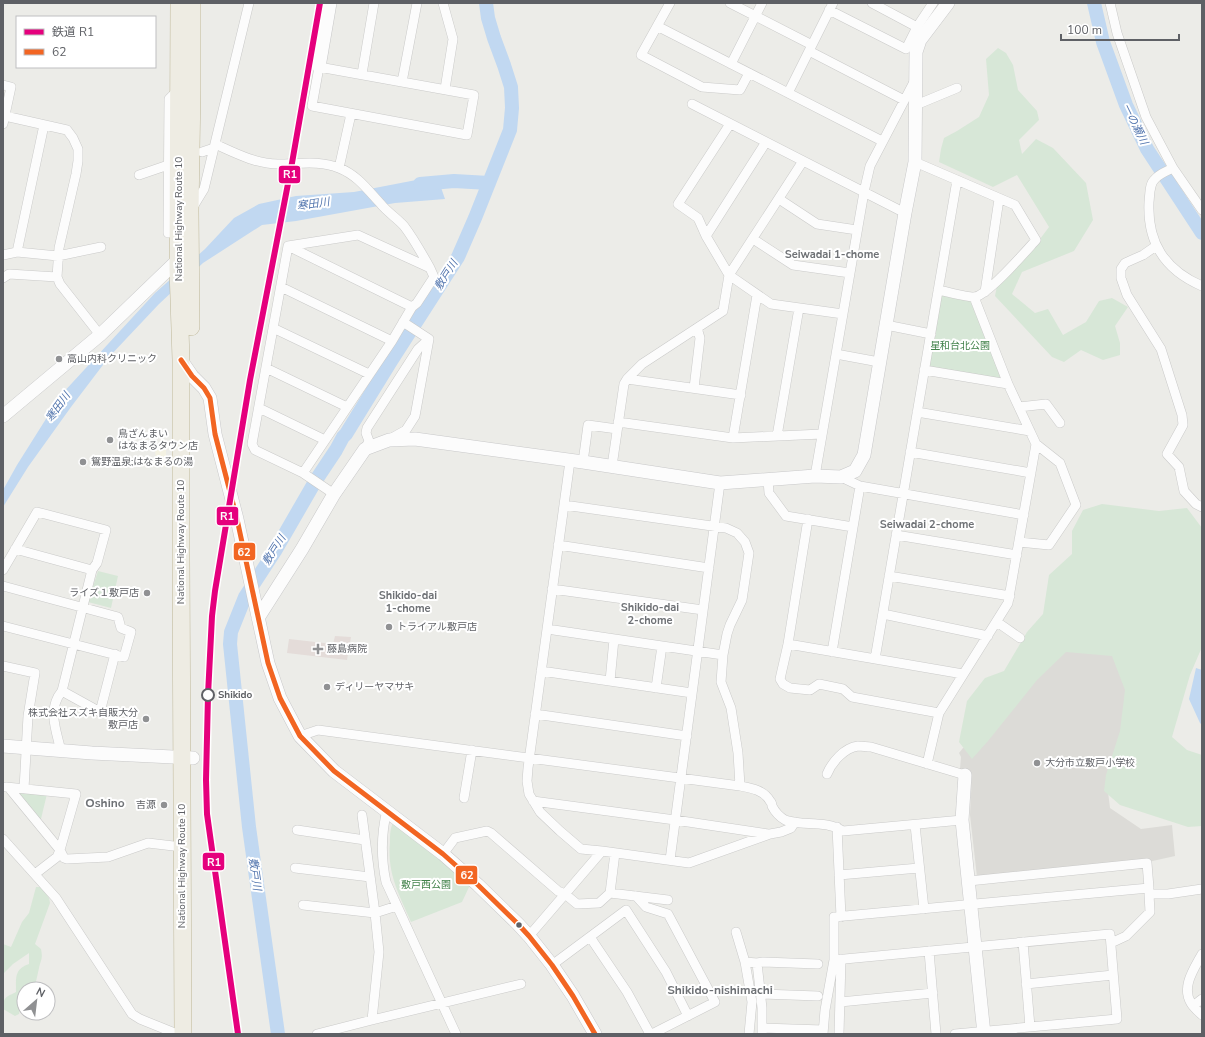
<svg xmlns="http://www.w3.org/2000/svg" width="1205" height="1037" viewBox="0 0 1205 1037" font-family="'Nunito Sans','Noto Sans JP',sans-serif">
	<style>
		.commercial { fill: #f4f2e3 }
		.education { fill: #dcdbd7 }
		.medical { fill: #e4dcd9 }
		.green { fill: #d7e7d7 }
		.water { fill: #c1d8f1 }
		.lines { fill: none; stroke-linecap: round; stroke-linejoin: round }
		.river { stroke: #c1d8f1; stroke-width: 14 }
		.street-casing { stroke: #cacac9; stroke-width: 10 }
		.secondary-casing { stroke: #c8c8c9; stroke-width: 14 }
		.highway-casing { stroke: #bfb899; stroke-width: 18 }
		.street { stroke: #fcfcfc; stroke-width: 9 }
		.secondary { stroke: #fcfcfc; stroke-width: 13 }
		.highway { stroke: #eeece3; stroke-width: 17 }
		.bus-1-casing { stroke: #fff; stroke-width: 8 }
		.bus-1 { stroke: #f26522; stroke-width: 5 }
		.rail-1-casing { stroke: #fff; stroke-width: 9 }
		.rail-1 { stroke: #e5007d; stroke-width: 6 }
		.poi-dot { fill: #909193; stroke: #fff; stroke-width: 1.5 }
		.stop-dot { fill: #fff; stroke: #5e6065; stroke-width: 2 }
		.bus-dot { fill: #5e6065; stroke: #fff; stroke-width: 1.5 }
		.labels { text-anchor: middle; dominant-baseline: central; stroke-width: 4; stroke-linejoin: round; paint-order: stroke }
		.street-label { font-size: 10px; fill: #5e6065; stroke: #fff }
		.park-label { font-size: 10px; fill: #408149; stroke: #fff }
		.poi-label { font-size: 10px; fill: #5e6065; stroke: #fff; text-anchor: start }
		.stop-label { font-size: 10px; font-weight: bold; fill: #5e6065; stroke: #fff; text-anchor: start }
		.water-label { font-size: 11px; font-style: italic; fill: #5275ae; stroke: #fff }
		.neighbourhood-label { font-size: 11px; font-weight: bold; fill: #6f7276; stroke: #fff }
		.quarter-label { font-size: 12px; font-weight: bold; fill: #6f7276; stroke: #fff }
		.line-badge { stroke: #fff; stroke-width: 1.5 }
		.badge-label { font-size: 11px; text-anchor: middle; font-weight: bold; fill: #fff }
	</style>
	<rect width="100%" height="100%" fill="#ecece8"/>
	<path class="commercial" d="M155 447H166V467L156 465Z"/>
	<path class="education" d="M1061 648 1109 650 1133 684 1107 784 1110 808 1141 829 1172 825 1175 856 1148 862 977 877 970 815 972 773 960 769 961 757 959 753 963 748 975 743Z"/>
	<path class="medical" d="M335 636 351 637 347 660 287 653 289 639 333 644Z"/>
	<path class="green" d="M998 48 1006 53 1013 65 1018 90 1037 111 1039 120 1019 140 1022 154 1036 139 1053 148 1086 183 1093 220 1074 251 1022 272 1012 294 1035 313 1048 309 1063 335 1086 322 1099 301 1112 298 1128 307 1115 326 1120 343V355L1103 360 1081 350 1064 362 1052 357 995 296 997 286 1034 247 1049 227 1017 175 993 187 939 162 941 149 944 138 957 131 979 117 989 95 986 59Z
		M943 295 970 300 1001 377 1000 380 931 368 929 365 940 298Z
		M1102 504 1159 511 1187 508 1202 528V647L1190 675 1172 737 1187 750 1202 755V826L1188 827 1120 805 1104 791 1106 775 1120 731 1125 690 1112 656 1066 652 1037 680 988 741 972 759 959 742 967 701 985 678 1004 671 1027 632 1043 614 1049 575 1072 554V531L1083 510Z
		M98 571 118 576 111 608 88 602Z
		M18 791 47 794 40 823 16 794Z
		M393 823H396L470 885 462 902 411 922C399 894 387 874 390 842 390 835 390 829 393 823Z
		M36 887H41L49 898 50 903 35 944 41 949C43 959 41 959 39 968 37 976 37 982 32 989H24V1002L20 1009 19 1014 15 1016 3 1009C3 997 6 997 16 992 16 978 14 969 29 964V953L13 964 3 974V944L11 947 22 922 29 913Z"/>
	<path class="water" d="M437 176 445 199 395 203 296 221 262 225 203 263 159 304 109 357 71 407 28 467 3 507V490L17 465 61 395 155 293 205 249 234 218 259 204 296 196 354 192Z
		M1196 668 1202 670V725L1200 723 1189 699Z"/>
	<g class="lines">
		<path class="river" d="M1094 3 1103 42 1126 105 1147 149 1202 233
			M420 184 454 181 489 183
			M278 1034 249 827 230 644 231 632 245 597 275 551 316 480 336 450 343 437 346 434 391 361 458 257 475 218 510 130 512 108 511 87 504 65 494 38 488 18 486 3"/>
		<g class="street-casing">
			<path id="street" d="M443 3 453 39 445 89
				M670 3 641 55 702 87 740 90 749 73
				M730 3 812 45
				M872 3 917 27
				M1110 3 1117 33 1146 117 1173 168 1202 210
				M829 10 906 49 917 27 933 3
				M657 26 882 141
				M813 53 904 100
				M731 64 762 3
				M319 67 474 95 467 135 312 106Z
				M362 74 374 3
				M402 82 417 3
				M3 85 11 87 3 124
				M179 89 169 99 168 233 181 231
				M788 93 833 3
				M692 104 905 213
				M916 105 957 88
				M5 116 67 130 73 138 78 149V161L76 174 59 248 57 277
				M215 144C235 153 256 164 278 164 299 164 319 160 339 168 357 175 367 189 380 203 387 212 397 218 404 226 414 239 422 254 430 268
				M202 152 214 148
				M803 161 729 275 771 304 843 314
				M915 162 1015 205 1036 240C1025 252 989 294 975 297 970 298 944 291 938 290
				M339 168 351 114
				M1173 168C1167 171 1159 174 1155 179 1149 184 1150 195 1149 202 1147 243 1165 270 1202 286
				M139 175 171 164
				M779 199 817 224 857 230
				M193 207 204 189 249 3
				M706 236 766 142
				M753 239 793 265 850 273
				M288 246 358 235 430 268 434 277 417 303 412 307 392 341 303 473
				M288 246 252 444 255 450 303 473 334 494
				M288 246 412 307
				M1156 246 1143 255 1125 263 1121 269V278L1127 295 1161 349 1182 415 1183 425 1167 454 1179 467 1184 491 1196 504 1202 507
				M17 252 44 125
				M3 255 17 252 58 256 101 247
				M3 278 9 274 57 277 60 284 100 335
				M281 287 392 341
				M985 292 999 199
				M974 297 1008 384 1036 444 1060 463 1076 505 1049 545 1019 542
				M886 325 931 334
				M273 328 369 374
				M836 354 879 362
				M266 368 347 407
				M924 370 1008 384
				M627 379 741 395
				M694 388 700 338 697 328
				M1019 407 1046 404 1060 423
				M259 408 325 440
				M917 412 1030 431
				M618 422 733 438 822 434
				M777 436 799 308
				M733 438 757 295
				M390 439 406 430 415 416 429 339 403 322
				M365 449 369 441 366 433 367 428 418 349 429 339
				M910 452 1031 473
				M570 461 528 768 527 781 529 794 540 812 560 831 581 849 602 851 689 863 770 834 781 832 791 828 795 822
				M583 462 588 425 617 429
				M612 466 624 384 627 379 642 364 723 311 729 275 706 236 698 218 678 204 730 124
				M815 476 864 192 870 166 915 80
				M841 477 860 486 1024 515
				M768 480 769 493 786 516 853 527
				M564 505 726 528 737 533 745 542 749 553 742 600 730 625 727 634 723 655 721 682 731 708 738 753 740 786
				M808 519 788 644 780 679 783 684 790 688 810 690 819 684 843 689 852 697 939 713
				M896 535 1017 555
				M558 545 709 568
				M15 549 92 570
				M3 570 37 512 106 530 97 563 92 570 62 691C47 709 56 730 61 751
				M889 576 1010 596
				M3 586 118 617 121 628 131 632 124 657 3 626
				M552 589 703 610
				M883 614 988 636
				M997 622 1020 638
				M547 629 723 655
				M788 644 963 674
				M832 652 860 486
				M875 659 957 180
				M3 666 35 673 28 716 24 789
				M541 671 692 693
				M610 681 614 639
				M656 688 662 646
				M62 691 100 712 115 654
				M535 714 687 736
				M300 736 318 730 740 786C751 788 764 790 770 801 771 802 772 805 772 806 775 812 780 817 785 820 790 822 796 822 801 823 816 824 830 823 843 831L962 820
				M927 764 939 713 1008 603 1036 444
				M827 774C832 762 844 748 858 746 862 746 867 747 871 747L965 775
				M6 787 76 794 60 850 57 857 35 874
				M9 788 60 850 64 858 67 859 108 857 148 843 182 847
				M464 798 472 750
				M533 801 675 820 768 834
				M387 810C381 834 381 858 386 882L456 1034
				M362 815 375 913 397 906
				M915 825 924 909
				M837 827 841 917
				M297 830 365 840
				M3 839 56 898 132 1014 140 1019 177 1034
				M443 854 455 838 487 831 491 833 558 891 565 894 577 904 599 903 610 893 615 853
				M670 860 720 483
				M295 868 370 877
				M839 875 919 868
				M610 893 668 900
				M636 896 646 907 668 914 715 1002 652 1034
				M303 905 375 913 379 952 372 1020
				M736 932 745 962 752 1002 749 1034
				M529 936 602 851
				M590 937 627 992 650 1034
				M1023 942 1030 1027
				M1111 943 1126 936 1150 912 1149 894H1168L1202 889
				M929 951 936 1034
				M1202 954C1194 969 1181 987 1191 1003 1194 1008 1198 1011 1202 1015
				M834 960 1110 934 1117 1019 955 1034
				M745 962 757 963 762 1008V1034
				M757 963 763 962 818 964
				M552 965 626 910 666 972 688 1016
				M1026 984 1113 975
				M760 994 818 996
				M840 1002 933 993
				M1193 1006 1202 999
				M762 1028 823 1030
				M317 1034 372 1020 521 984
				M823 1034 825 1010 834 960V917L1149 888 1147 863 969 881
				M839 1034 841 959"/>
		</g>
		<g class="secondary-casing">
			<path id="secondary" d="M319 67 330 3
				M181 360 192 376 204 388 210 398 215 434 237 519 268 663 280 698 300 736 334 771 443 854 478 885 518 924 529 936 552 965 573 996 595 1034
				M3 416 100 335 181 257
				M258 618 302 549 334 494 365 449 389 440 415 439 583 462 720 483 815 476 841 477 855 471 864 455 905 213 915 162 916 52 920 40 948 3
				M3 746 92 753 193 758
				M965 775 962 820 984 1034"/>
		</g>
		<g class="highway-casing">
			<path id="highway" d="M179 3 178 268 181 360V559L183 1034
				M191 327 190 211 192 89V3"/>
		</g>
		<use href="#street" class="street"/>
		<use href="#secondary" class="secondary"/>
		<use href="#highway" class="highway"/>
		<g class="bus-1-casing">
			<path id="bus-1" d="M181 360 192 376 204 388 210 398 215 434 237 519 268 663 280 698 300 736 334 771 443 854 478 885 518 924 529 936 552 965 573 996 595 1034"/>
		</g>
		<use href="#bus-1" class="bus-1"/>
		<g class="rail-1-casing">
			<path id="rail-1" d="M238 1034 207 814 206 780 208 695 212 616 215 591 250 380 292 163 320 3"/>
		</g>
		<use href="#rail-1" class="rail-1"/>
	</g>
	<g class="poi-dot">
		<circle cx="59" cy="359" r="4"/>
		<circle cx="110" cy="440" r="4"/>
		<circle cx="83" cy="462" r="4"/>
		<circle cx="147" cy="593" r="4"/>
		<circle cx="389" cy="627" r="4"/>
		<path d="M316 643h4v4h4v4h-4v4h-4v-4h-4v-4h4z"/>
		<circle cx="327" cy="687" r="4"/>
		<circle cx="146" cy="719" r="4"/>
		<circle cx="1037" cy="763" r="4"/>
		<circle cx="164" cy="805" r="4"/>
	</g>
	<circle class="stop-dot" cx="208" cy="695" r="6"/>
	<circle class="bus-dot" cx="519" cy="925" r="3.5"/>
	<g class="labels">
		<g class="street-label">
			<text transform="translate(179 219) rotate(-90)">National Highway Route 10</text>
			<text transform="translate(181 542) rotate(-90)">National Highway Route 10</text>
			<text transform="translate(182 866) rotate(-90)">National Highway Route 10</text>
		</g>
		<g class="park-label">
			<text x="960" y="346">星和台北公園</text>
			<text x="426" y="885">敷戸西公園</text>
		</g>
		<g class="poi-label">
			<text x="67" y="359">高山内科クリニック</text>
			<text x="118" y="434">鳥ざんまい<tspan x="118" dy="12">はなまるタウン店</tspan></text>
			<text x="91" y="462">鴛野温泉;はなまるの湯</text>
			<text x="139" y="593" text-anchor="end">ライズ１敷戸店</text>
			<text x="397" y="627">トライアル敷戸店</text>
			<text x="327" y="649">藤島病院</text>
			<text x="335" y="687">ディリーヤマサキ</text>
			<text x="138" y="713" text-anchor="end">株式会社スズキ自販大分<tspan x="138" dy="12">敷戸店</tspan></text>
			<text x="1045" y="763">大分市立敷戸小学校</text>
			<text x="156" y="805" text-anchor="end">吉源</text>
		</g>
		<g class="stop-label">
			<text x="218" y="695">Shikido</text>
		</g>
		<g class="water-label">
			<text transform="translate(1135 124) rotate(64)">一の瀬川</text>
			<text transform="translate(313 204) rotate(-8)">寒田川</text>
			<text transform="translate(446 275) rotate(-58)">敷戸川</text>
			<text transform="translate(58 407) rotate(-54)">寒田川</text>
			<text transform="translate(274 550) rotate(-58)">敷戸川</text>
			<text transform="translate(255 874) rotate(82)">敷戸川</text>
		</g>
		<g class="neighbourhood-label">
			<text x="832" y="254">Seiwadai 1-chome</text>
			<text x="927" y="524">Seiwadai 2-chome</text>
			<text x="408" y="595">Shikido-dai<tspan x="408" dy="13">1-chome</tspan></text>
			<text x="650" y="607">Shikido-dai<tspan x="650" dy="13">2-chome</tspan></text>
		</g>
		<g class="quarter-label">
			<text x="105" y="803">Oshino</text>
			<text x="720" y="990">Shikido-nishimachi</text>
		</g>
	</g>
	<g class="line-badge">
		<rect x="278" y="165" width="23" height="19" rx="4" fill="#e5007d"/>
		<rect x="216" y="506" width="23" height="20" rx="4" fill="#e5007d"/>
		<rect x="233" y="542" width="23" height="19" rx="4" fill="#f26522"/>
		<rect x="202" y="852" width="23" height="19" rx="4" fill="#e5007d"/>
		<rect x="455" y="865" width="23" height="20" rx="4" fill="#f26522"/>
	</g>
	<g class="badge-label">
		<text x="290" y="178">R1</text>
		<text x="227" y="520">R1</text>
		<text x="244" y="556">62</text>
		<text x="214" y="866">R1</text>
		<text x="467" y="879">62</text>
	</g>
	<rect width="1205" height="1037" fill="none" stroke="#5e6065" stroke-width="8"/>
	<rect x="16" y="16" width="140" height="52" fill="#ffffff" stroke="#bfbfc1"/>
	<rect x="24" y="29" width="20" height="6" fill="#e5007d" stroke="#bfbfc1"/>
	<text x="52" y="36" font-size="12" fill="#5e6065">鉄道 R1</text>
	<rect x="24" y="49" width="20" height="6" fill="#f26522" stroke="#bfbfc1"/>
	<text x="52" y="56" font-size="12" fill="#5e6065">62</text>
	<g transform="translate(36 1001) rotate(28)"><circle r="19" fill="#ffffff" stroke="#bfbfc1"/>
	<path d="M0-3L7 15L0 10L-7 15Z" fill="#909193"/>
	<text y="-6" font-size="11" font-weight="bold" text-anchor="middle" fill="#5e6065">N</text>
	</g>
	<path d="M1061 34v6h118v-6" fill="none" stroke="#5e6065" stroke-width="2"/>
	<text x="1067" y="34" font-size="12" fill="#5e6065" stroke="#ffffff" stroke-width="3" paint-order="stroke">100 m</text>
</svg>
